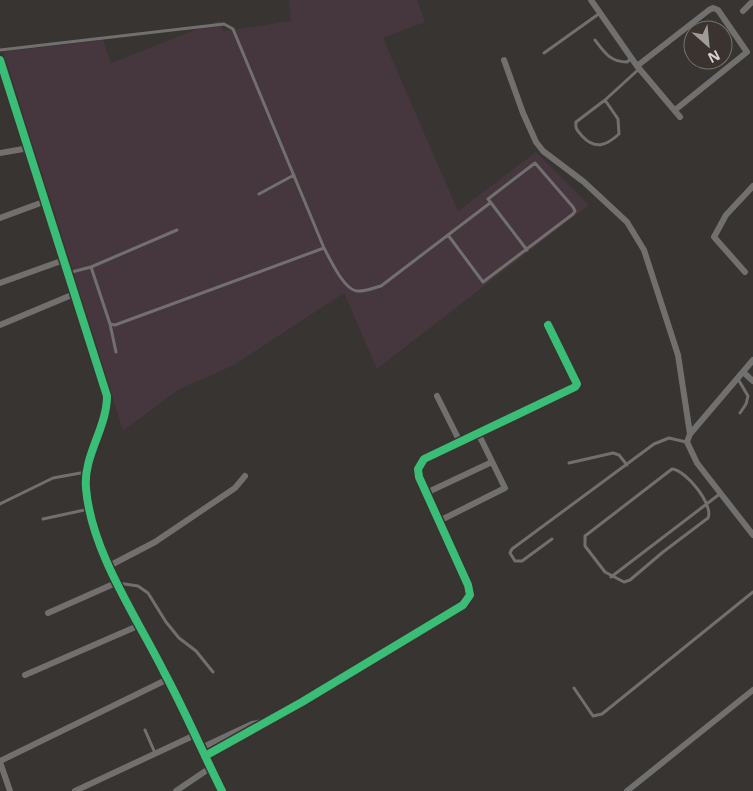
<svg xmlns="http://www.w3.org/2000/svg" width="753" height="791" viewBox="0 0 753 791" font-family="'Noto Sans',sans-serif">
	<style>
		.industrial { fill: #46363e }
		.lines { fill: none; stroke-linecap: round; stroke-linejoin: round }
		.lane { stroke: #71706e; stroke-width: 3 }
		.street { stroke: #71706e; stroke-width: 6 }
		.cycleway-casing { stroke: #3a332f; stroke-width: 11 }
		.cycleway { stroke: #3abd76; stroke-width: 8 }
	</style>
	<rect width="100%" height="100%" fill="#373432"/>
	<path class="industrial" d="M289 0H417L425 22 383 38 458 211 536 152 589 205 377 369 344 293 234 365 178 390 123 431 3 52 103 40 111 63 220 20 223 31 291 21Z"/>
	<g class="lines">
		<path class="lane" d="M595 40C604 52 610 62 627 62L632 58
			M0 50 224 24 233 29 324 248C330 259 344 290 357 291 365 292 373 288 381 286L490 203
			M544 53 600 13
			M605 100 618 119 619 134C606 146 595 150 582 136 578 131 575 129 576 122L605 100 639 69
			M259 194 294 175
			M448 235 483 282 573 214 575 211 573 207 535 163 488 199 527 250
			M91 267 177 230
			M68 273 91 267 110 324 115 325 324 248
			M110 324 116 352
			M738 379 748 396 746 404 740 413
			M569 463 613 453 619 455 627 465
			M672 469C686 470 714 505 708 518L663 552 630 580 624 582 605 572 585 546V536Z
			M0 504 53 478 86 472
			M43 519 89 509
			M552 539 522 561H515L510 553 512 549 654 444 669 438 686 442
			M611 577 721 493
			M118 583 138 586 148 593 166 622 179 638 196 651 213 672
			M574 688 593 716 602 714 753 592
			M145 730 155 753"/>
		<path class="street" d="M591 0 637 66 680 117
			M743 11 753 1
			M0 60 107 396C107 428 83 456 86 488 91 551 136 616 164 672 185 711 202 751 222 791
			M504 60 523 113 536 142 543 151 584 182 627 222 644 250 678 355 690 434
			M637 66 709 10 713 8 718 10 747 52 675 110
			M0 153 29 148
			M0 218 46 201
			M745 272 714 237 726 215 753 186
			M0 283 64 260
			M0 325 74 294
			M753 360 690 434 687 442 697 463 753 535
			M743 372 753 381
			M437 396 460 442
			M426 493 492 462
			M439 521 505 488 478 433
			M109 566 155 542 235 488 245 476
			M48 613 118 582
			M25 675 140 625
			M201 748 252 724 263 722
			M205 756 302 702 463 605 470 595 468 585 419 477 418 469 424 459 575 387 577 384 548 325
			M0 761 168 679
			M0 762 10 791
			M75 791 195 735
			M176 791 210 768
			M627 791 753 690"/>
		<g class="cycleway-casing">
			<path id="cycleway" d="M0 60 107 396C107 428 83 456 86 488 91 551 136 616 164 672 185 711 202 751 222 791
				M205 756 302 702 463 605 470 595 468 585 419 477 418 469 424 459 575 387 577 384 548 325"/>
		</g>
		<use href="#cycleway" class="cycleway"/>
	</g>
	<g transform="translate(708 45) rotate(153)"><circle r="24" fill="#3a332f" stroke="#79736f"/>
	<path d="M0-4L9 19L0 12L-9 19Z" fill="#9f9b99"/>
	<text y="-8" font-size="14" font-weight="bold" text-anchor="middle" fill="#d7d2d0">N</text>
	</g>
</svg>
